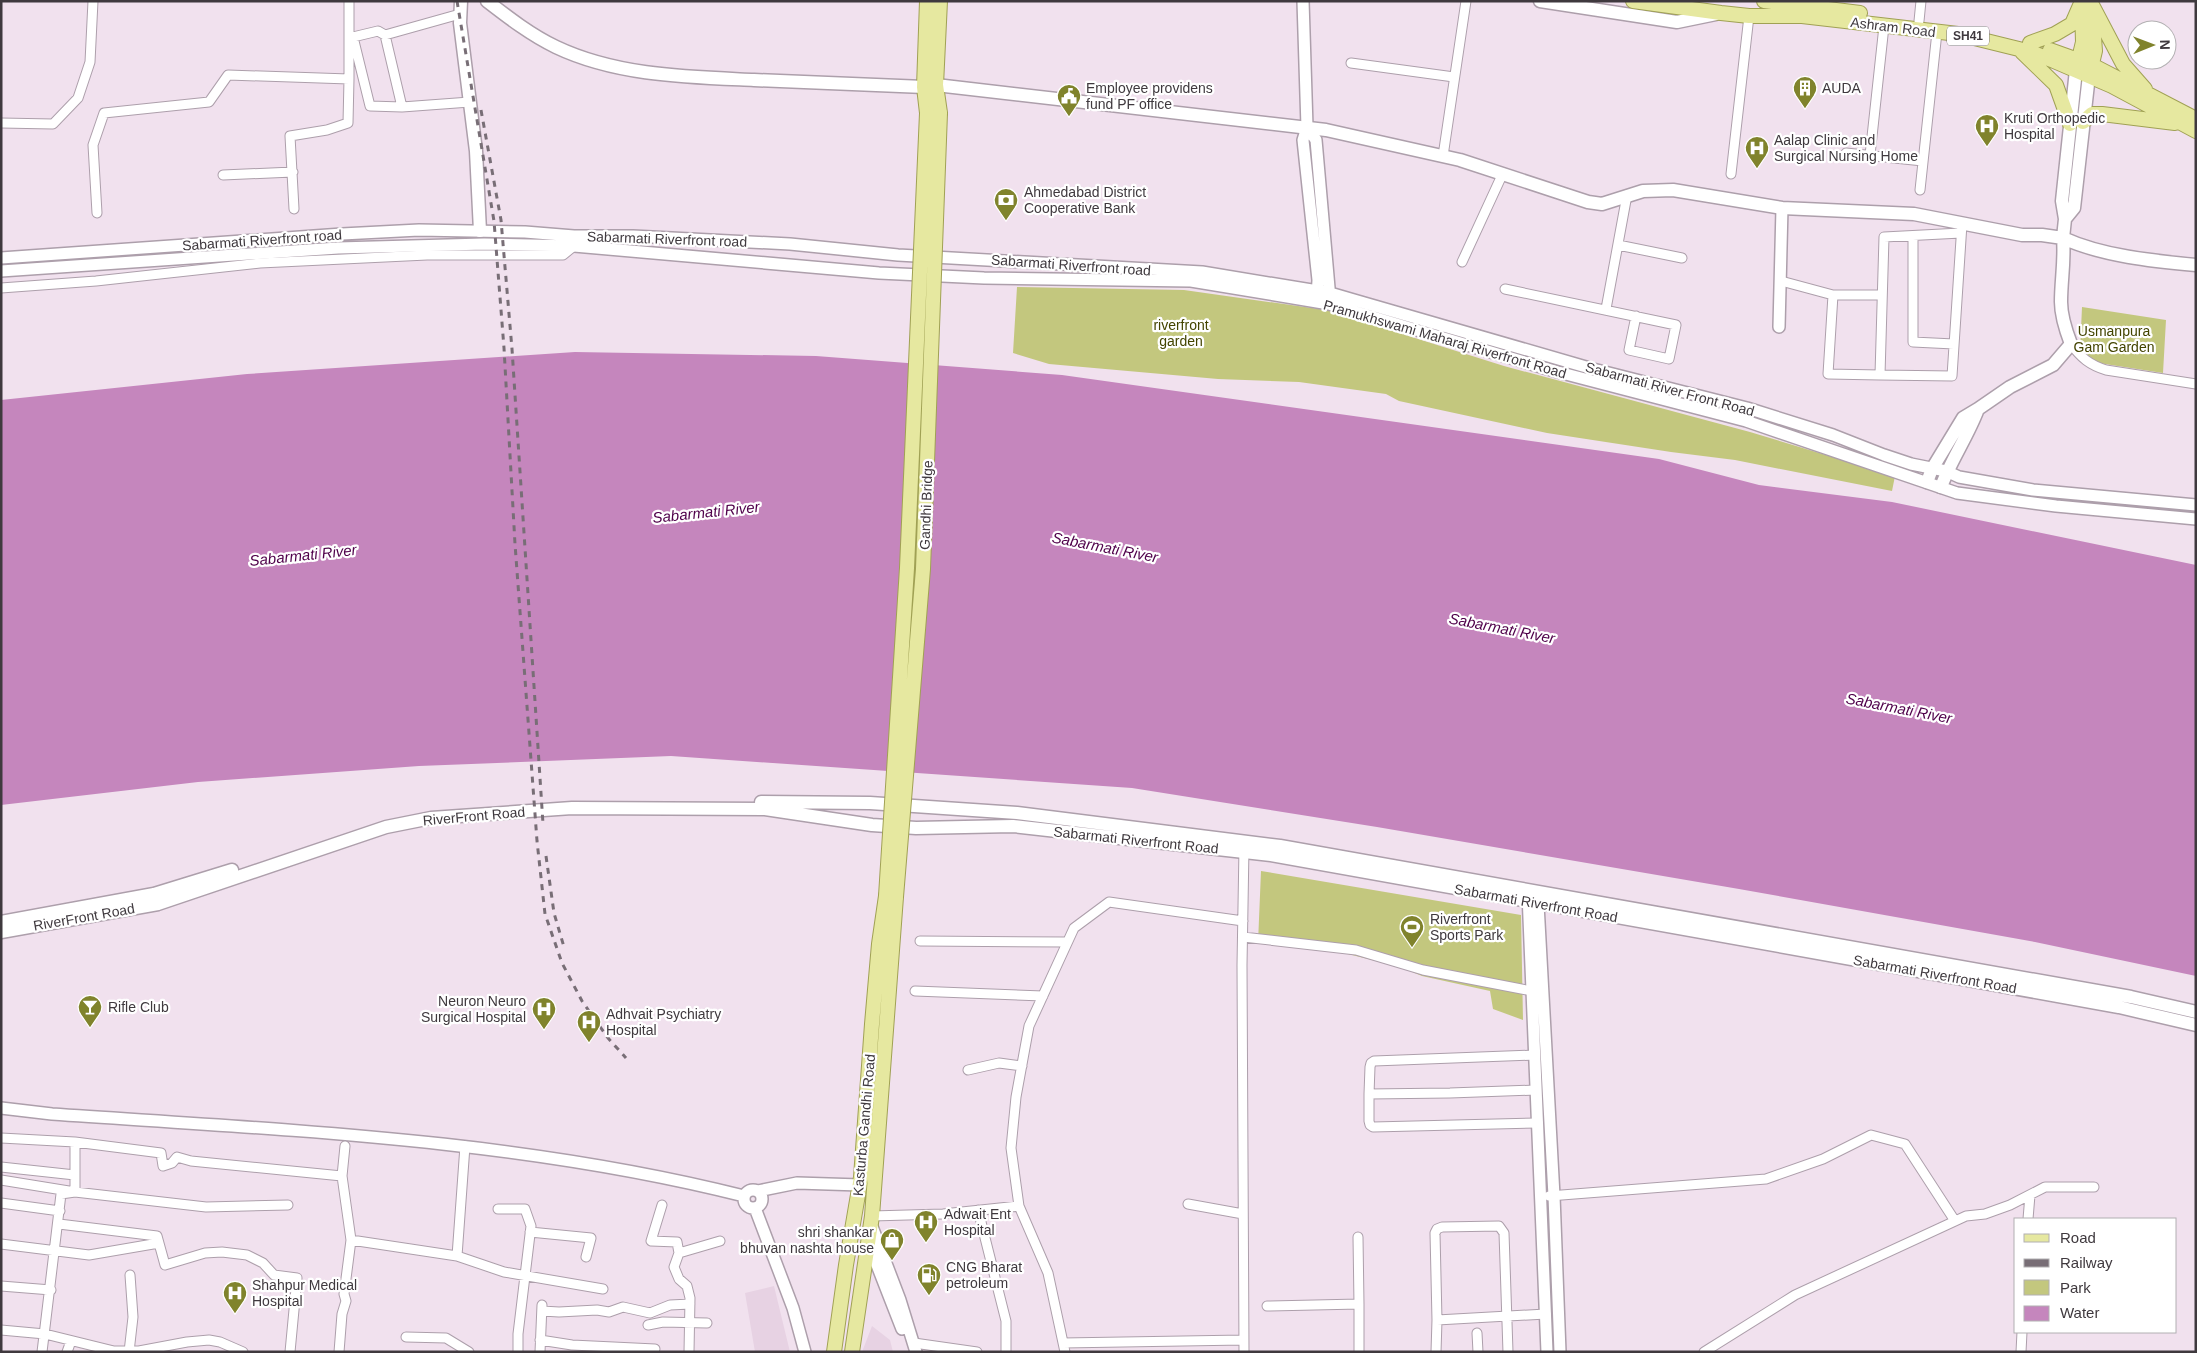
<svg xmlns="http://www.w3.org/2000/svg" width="2197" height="1353" viewBox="0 0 2197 1353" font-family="Helvetica,sans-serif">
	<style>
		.built { fill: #e7d2e3 }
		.green { fill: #c3c77e }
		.water { fill: #c586bd }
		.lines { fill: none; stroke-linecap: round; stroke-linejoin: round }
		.minor-casing { stroke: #ad9fab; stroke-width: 11 }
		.tertiary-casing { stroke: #ad9fab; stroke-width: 14 }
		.secondary-casing { stroke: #ad9fab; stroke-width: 15 }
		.primary-casing { stroke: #a0a154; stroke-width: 16 }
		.minor { stroke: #fff; stroke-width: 9 }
		.tertiary { stroke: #fff; stroke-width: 11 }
		.secondary { stroke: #fff; stroke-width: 12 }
		.primary { stroke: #e6e8a0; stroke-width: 14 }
		.rail { stroke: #786e76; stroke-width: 3; stroke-dasharray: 6 6; stroke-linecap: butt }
		.primary-bridge-casing { stroke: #a0a154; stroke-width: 16; stroke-linecap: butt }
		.primary-bridge { stroke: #e6e8a0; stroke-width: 14 }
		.labels { text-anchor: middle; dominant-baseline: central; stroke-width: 4.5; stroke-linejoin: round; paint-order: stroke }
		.shield { fill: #fff; stroke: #797478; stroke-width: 1 }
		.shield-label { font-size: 12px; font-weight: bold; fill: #3f393e }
		.street-label { font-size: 14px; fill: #3f393e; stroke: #fff }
		.poi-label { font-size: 14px; fill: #3f393e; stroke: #fff; text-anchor: start }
		.park-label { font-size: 14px; fill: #434400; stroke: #fff }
		.water-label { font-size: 15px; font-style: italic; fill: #4f004a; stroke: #fff }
	</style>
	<rect width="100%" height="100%" fill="#f1e1ee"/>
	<path class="built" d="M774 1286 790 1352H755L745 1293Z
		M872 1326 890 1340 893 1352H862Z"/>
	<path class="green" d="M1017 287 1184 290 1326 310 1504 366 1750 432 1895 476 1892 491 1735 460 1671 452 1547 433 1399 401 1386 394 1299 382 1218 379 1049 364 1013 353Z
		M2082 307 2166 320 2163 373 2092 362 2080 352Z
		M1261 871 1521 915 1523 1020 1493 1009 1490 991 1422 976 1400 967 1344 953 1258 943Z"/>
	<path class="water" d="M575 352 816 356 1062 375 1659 459 1759 485 1892 502 2196 565V976L2035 942 1739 889 1377 827 1132 788 671 756 419 766 198 782 1 805V400L247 374Z"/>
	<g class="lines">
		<g class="minor-casing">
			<path id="minor" d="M460 14 385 35 378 31 353 37 370 106 402 107 470 102
				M1919 21 1921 1
				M385 35 402 107
				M1351 63 1454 77
				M1 123 53 124 78 98 90 62 93 1
				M1846 153 1923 161
				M1870 155 1884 26
				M1443 156 1466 1
				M1731 174 1749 16
				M223 175 293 172
				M1920 190 1937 32
				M294 209 290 136 327 130 348 123 349 79
				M97 213 93 145 104 113 209 102 228 75 349 79V1
				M1961 233 1884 237 1880 375 1952 376 1962 224
				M1913 236V342L1954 344
				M1618 245 1682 258
				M1462 262 1503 173
				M1781 281 1833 295
				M1 288 96 281 260 263 427 255H563L574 246
				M1505 289 1676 325 1669 359 1629 350 1636 316
				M1606 309 1627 195
				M2071 344C2081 358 2090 365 2106 370L2196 384
				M1880 375 1828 374 1833 295H1882
				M1243 937 1356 950 1423 970 1532 991
				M920 941 1067 942
				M915 991 1043 996
				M968 1070 999 1063 1022 1066
				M1536 1090 1450 1093 1369 1094V1121L1370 1125 1373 1127 1538 1123
				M1369 1094 1370 1067 1371 1063 1374 1061 1535 1055
				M1 1138 75 1142V1192L61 1194 42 1352
				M75 1142 161 1153 163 1166 172 1163 177 1157 191 1161 342 1176 345 1146
				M1 1167 75 1175
				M1 1180 75 1192 206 1207 288 1205
				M1549 1196 1766 1179 1823 1159 1871 1135 1905 1144 1955 1221
				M1 1203 60 1211
				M1188 1204 1243 1214
				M662 1205 651 1241 677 1242 679 1253 720 1241
				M498 1209H525L531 1226 518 1334V1352
				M978 1210 1006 1321V1352
				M872 1216 943 1214 1019 1206
				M2028 1219 2030 1195
				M59 1224 157 1236 165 1265 205 1253 222 1252 247 1255 263 1263 274 1275 297 1278 290 1352
				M530 1232 591 1238 586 1257
				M1358 1237 1359 1304
				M351 1240 457 1256 504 1272 603 1289
				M1 1244 89 1255 159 1243
				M679 1253 674 1267 679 1279 687 1286 690 1298 689 1352
				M457 1256 465 1146
				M1 1286 51 1290
				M1267 1306 1359 1304V1352
				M542 1311 559 1312 597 1310 609 1312 623 1307 650 1313 670 1305 690 1304
				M648 1325 663 1322 707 1323
				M1 1330 45 1334 114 1351H139L187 1342 209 1340 220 1342 243 1352
				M1477 1333 1478 1352
				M406 1337 446 1338 469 1352
				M540 1340 572 1345 655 1349
				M914 1343 977 1352
				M1063 1343 1243 1340
				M67 1352 71 1341
				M129 1352 133 1317 130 1275
				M339 1352 342 1314 346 1301 344 1294 351 1240 342 1176
				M540 1352 542 1305
				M1065 1352 1048 1273 1019 1206 1011 1148 1016 1097 1029 1026 1074 928 1109 902 1243 921
				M1244 1352 1242 965 1244 847
				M1436 1352 1437 1320
				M1508 1352 1504 1233 1499 1226 1442 1227 1437 1229 1435 1233 1437 1320C1473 1318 1509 1316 1546 1314
				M1704 1352 1795 1295 1966 1216 1985 1214 2010 1205 2045 1187H2094
				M2021 1352 2022 1332"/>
		</g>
		<g class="tertiary-casing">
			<path id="tertiary" d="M1303 1 1307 127 1303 140 1318 280 1317 298
				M1307 127 1316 140 1330 299
				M1 258 342 234 419 230 525 232 574 236H633L790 244 898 255 1202 272 1330 293 1354 300 1593 369 1747 408 1833 435 1884 455 1911 464 1946 471 1959 477 2033 490 2196 505
				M1 271 338 248 484 244 574 246 879 273 984 278 1191 281 1329 304 1558 372 1746 421 1957 493 2056 506 2196 519
				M1779 327 1782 208
				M1528 894 1547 1352
				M1540 896 1538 904 1554 1196 1560 1352
				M1 1108 52 1114C284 1130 518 1139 744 1196
				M744 1199a9 9 0 1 1 18 0a9 9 0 1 1-18 0Z
				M758 1191 797 1183 860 1185
				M755 1208 793 1308 805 1352
				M871 1224 900 1300 916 1352
				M868 1242 902 1329"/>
		</g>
		<g class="secondary-casing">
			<path id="secondary" d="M461 1 460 23 476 151 480 231
				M487 1C509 18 531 35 556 47 617 76 688 77 754 80 810 82 867 85 924 87
				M1540 1 1677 22 1716 14
				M936 85 1326 130 1460 160 1588 202 1602 204 1643 191 1673 190 1782 208 1914 214 2022 235H2042L2063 238 2065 219 2062 201 2076 70
				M2065 219 2074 208 2089 75
				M2063 238C2102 256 2153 261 2196 265
				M1978 409 2010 387 2053 365 2071 344C2066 331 2061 317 2061 302 2061 280 2065 260 2063 238
				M1927 482 1932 469 1963 418 1978 409C1968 436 1951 460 1941 487
				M761 802 870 803 1017 813 1280 846 2131 997 2196 1012
				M1 922 154 894 232 870
				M1 932 158 904 386 827 431 818 572 808 765 809 872 825 916 828 1013 826 1271 855 2119 1007 2196 1025"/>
		</g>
		<g class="primary-casing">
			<path id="primary" d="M1633 1 1721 13 1749 16H1802L1958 34 2031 52 2054 61 2112 86 2196 131
				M1764 1 1860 13
				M2091 3 2123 64 2145 89
				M2030 43 2055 34 2072 24 2082 1
				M2050 50 2092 65 2196 119
				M2022 52 2056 85 2070 124
				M2077 67 2083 42 2082 7
				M2090 72 2095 51 2092 9
				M927 113 924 87 927 1
				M940 113 936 85 940 1
				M2083 122 2092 114H2102L2175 123
				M834 1352 846 1265 861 1177 872 1024 879 944 886 896
				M852 1352 872 1216 896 897"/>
		</g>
		<use href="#minor" class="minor"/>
		<use href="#tertiary" class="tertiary"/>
		<use href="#secondary" class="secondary"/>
		<use href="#primary" class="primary"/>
		<path class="rail" d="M457 1 494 221 504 348 515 544 537 841 545 914 562 963 582 1001 608 1038 626 1058
			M481 110 501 220 512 349 543 824
			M546 856 554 913 564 947"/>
		<g class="primary-bridge-casing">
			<path id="primary-bridge" d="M886 896 907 568 927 113
				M896 897 923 569 940 113"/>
		</g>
		<use href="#primary-bridge" class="primary-bridge"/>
	</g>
	<defs>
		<g id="building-pin" transform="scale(1.25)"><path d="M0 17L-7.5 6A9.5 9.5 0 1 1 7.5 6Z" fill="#80832c" stroke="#fff"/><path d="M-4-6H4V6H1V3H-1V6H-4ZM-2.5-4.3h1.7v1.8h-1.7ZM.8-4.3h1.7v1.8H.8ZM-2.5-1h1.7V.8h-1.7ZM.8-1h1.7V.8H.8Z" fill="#fff"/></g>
		<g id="civic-pin" transform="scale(1.25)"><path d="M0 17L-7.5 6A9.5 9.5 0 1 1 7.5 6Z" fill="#80832c" stroke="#fff"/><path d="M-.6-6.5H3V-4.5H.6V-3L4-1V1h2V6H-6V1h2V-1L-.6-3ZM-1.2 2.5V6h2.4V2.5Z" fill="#fff"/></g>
		<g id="hospital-pin" transform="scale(1.25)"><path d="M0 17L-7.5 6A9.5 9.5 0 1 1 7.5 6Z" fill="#80832c" stroke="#fff"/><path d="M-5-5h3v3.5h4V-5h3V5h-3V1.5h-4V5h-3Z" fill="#fff"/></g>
		<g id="bank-pin" transform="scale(1.25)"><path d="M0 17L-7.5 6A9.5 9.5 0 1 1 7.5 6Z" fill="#80832c" stroke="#fff"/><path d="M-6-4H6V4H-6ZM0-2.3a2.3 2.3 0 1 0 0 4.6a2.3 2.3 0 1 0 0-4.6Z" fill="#fff"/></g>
		<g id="stadium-pin" transform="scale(1.25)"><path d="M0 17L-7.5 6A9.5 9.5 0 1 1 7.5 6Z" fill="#80832c" stroke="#fff"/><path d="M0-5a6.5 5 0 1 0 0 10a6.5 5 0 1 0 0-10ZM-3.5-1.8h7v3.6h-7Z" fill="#fff"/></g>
		<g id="bar-pin" transform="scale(1.25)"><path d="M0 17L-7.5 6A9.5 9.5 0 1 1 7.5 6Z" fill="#80832c" stroke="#fff"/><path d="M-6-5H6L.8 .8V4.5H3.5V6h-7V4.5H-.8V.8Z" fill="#fff"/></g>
		<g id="shop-pin" transform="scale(1.25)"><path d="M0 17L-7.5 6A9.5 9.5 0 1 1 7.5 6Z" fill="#80832c" stroke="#fff"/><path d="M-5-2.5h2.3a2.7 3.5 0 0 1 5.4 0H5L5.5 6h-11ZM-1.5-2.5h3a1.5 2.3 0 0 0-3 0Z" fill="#fff"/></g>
		<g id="fuel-pin" transform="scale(1.25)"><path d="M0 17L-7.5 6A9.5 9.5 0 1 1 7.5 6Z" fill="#80832c" stroke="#fff"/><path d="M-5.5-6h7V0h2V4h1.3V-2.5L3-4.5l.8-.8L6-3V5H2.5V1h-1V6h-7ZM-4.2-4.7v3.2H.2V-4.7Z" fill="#fff"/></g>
	</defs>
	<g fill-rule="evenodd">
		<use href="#building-pin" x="1805" y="88"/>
		<use href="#civic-pin" x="1069" y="96"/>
		<use href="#hospital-pin" x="1987" y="126"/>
		<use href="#hospital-pin" x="1757" y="148"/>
		<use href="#bank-pin" x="1006" y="200"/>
		<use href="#stadium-pin" x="1412" y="927"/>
		<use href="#bar-pin" x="90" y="1007"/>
		<use href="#hospital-pin" x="544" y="1009"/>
		<use href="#hospital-pin" x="589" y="1022"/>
		<use href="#hospital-pin" x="926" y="1222"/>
		<use href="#shop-pin" x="892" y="1240"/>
		<use href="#fuel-pin" x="929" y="1275"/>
		<use href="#hospital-pin" x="235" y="1293"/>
	</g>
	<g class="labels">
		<rect class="shield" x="1947" y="26.5" width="42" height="19" rx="4"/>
		<g class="shield-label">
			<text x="1968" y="36">SH41</text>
		</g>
		<g class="street-label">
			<text transform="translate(1893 27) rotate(7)">Ashram Road</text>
			<text transform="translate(667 239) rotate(2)">Sabarmati Riverfront road</text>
			<text transform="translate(262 240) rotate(-4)">Sabarmati Riverfront road</text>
			<text transform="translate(1071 265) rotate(4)">Sabarmati Riverfront road</text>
			<text transform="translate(1445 339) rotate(16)">Pramukhswami Maharaj Riverfront Road</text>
			<text transform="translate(1670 389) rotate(15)">Sabarmati River Front Road</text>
			<text transform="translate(926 505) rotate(-88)">Gandhi Bridge</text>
			<text transform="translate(474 816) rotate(-5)">RiverFront Road</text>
			<text transform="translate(1136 840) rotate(6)">Sabarmati Riverfront Road</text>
			<text transform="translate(1536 903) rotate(10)">Sabarmati Riverfront Road</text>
			<text transform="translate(84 917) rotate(-10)">RiverFront Road</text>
			<text transform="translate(1935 974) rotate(10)">Sabarmati Riverfront Road</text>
			<text transform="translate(864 1125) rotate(-85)">Kasturba Gandhi Road</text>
		</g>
		<g class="poi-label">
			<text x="1086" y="88">Employee providens<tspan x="1086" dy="16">fund PF office</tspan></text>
			<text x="1822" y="88">AUDA</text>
			<text x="2004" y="118">Kruti Orthopedic<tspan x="2004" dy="16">Hospital</tspan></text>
			<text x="1774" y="140">Aalap Clinic and<tspan x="1774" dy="16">Surgical Nursing Home</tspan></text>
			<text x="1024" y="192">Ahmedabad District<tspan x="1024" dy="16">Cooperative Bank</tspan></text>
			<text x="1430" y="919">Riverfront<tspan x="1430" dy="16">Sports Park</tspan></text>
			<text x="526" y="1001" text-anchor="end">Neuron Neuro<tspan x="526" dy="16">Surgical Hospital</tspan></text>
			<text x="108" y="1007">Rifle Club</text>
			<text x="606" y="1014">Adhvait Psychiatry<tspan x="606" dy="16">Hospital</tspan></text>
			<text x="944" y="1214">Adwait Ent<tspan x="944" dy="16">Hospital</tspan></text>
			<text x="874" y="1232" text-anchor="end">shri shankar<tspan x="874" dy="16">bhuvan nashta house</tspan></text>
			<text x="946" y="1267">CNG Bharat<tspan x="946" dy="16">petroleum</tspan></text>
			<text x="252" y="1285">Shahpur Medical<tspan x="252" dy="16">Hospital</tspan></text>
		</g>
		<g class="park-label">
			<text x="1181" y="325">riverfront<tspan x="1181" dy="16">garden</tspan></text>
			<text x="2114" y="331">Usmanpura<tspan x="2114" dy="16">Gam Garden</tspan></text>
		</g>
		<g class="water-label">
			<text transform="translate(706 512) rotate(-6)">Sabarmati River</text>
			<text transform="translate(1105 547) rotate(11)">Sabarmati River</text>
			<text transform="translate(303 555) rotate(-6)">Sabarmati River</text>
			<text transform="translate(1502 628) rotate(11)">Sabarmati River</text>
			<text transform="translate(1899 708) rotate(11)">Sabarmati River</text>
		</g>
	</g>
	<rect width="2197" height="1353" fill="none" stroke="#3f393e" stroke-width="5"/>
	<rect x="2014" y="1218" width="162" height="115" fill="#ffffff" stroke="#b2b0b2"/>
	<rect x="2024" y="1234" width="25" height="8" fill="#e6e8a0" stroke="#b2b0b2"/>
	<text x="2060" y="1243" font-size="15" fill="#3f393e">Road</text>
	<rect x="2024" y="1259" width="25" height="8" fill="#786e76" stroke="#b2b0b2"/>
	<text x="2060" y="1268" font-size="15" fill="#3f393e">Railway</text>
	<rect x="2024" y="1280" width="25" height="15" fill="#c3c77e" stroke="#b2b0b2"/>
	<text x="2060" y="1293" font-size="15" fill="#3f393e">Park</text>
	<rect x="2024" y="1306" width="25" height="15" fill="#c586bd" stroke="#b2b0b2"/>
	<text x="2060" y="1318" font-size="15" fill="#3f393e">Water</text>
	<g transform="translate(2152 45) rotate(89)"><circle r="24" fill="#ffffff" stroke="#b2b0b2"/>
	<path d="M0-4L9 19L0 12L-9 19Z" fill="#80832c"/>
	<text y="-8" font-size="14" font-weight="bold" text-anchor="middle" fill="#3f393e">N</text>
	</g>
</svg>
